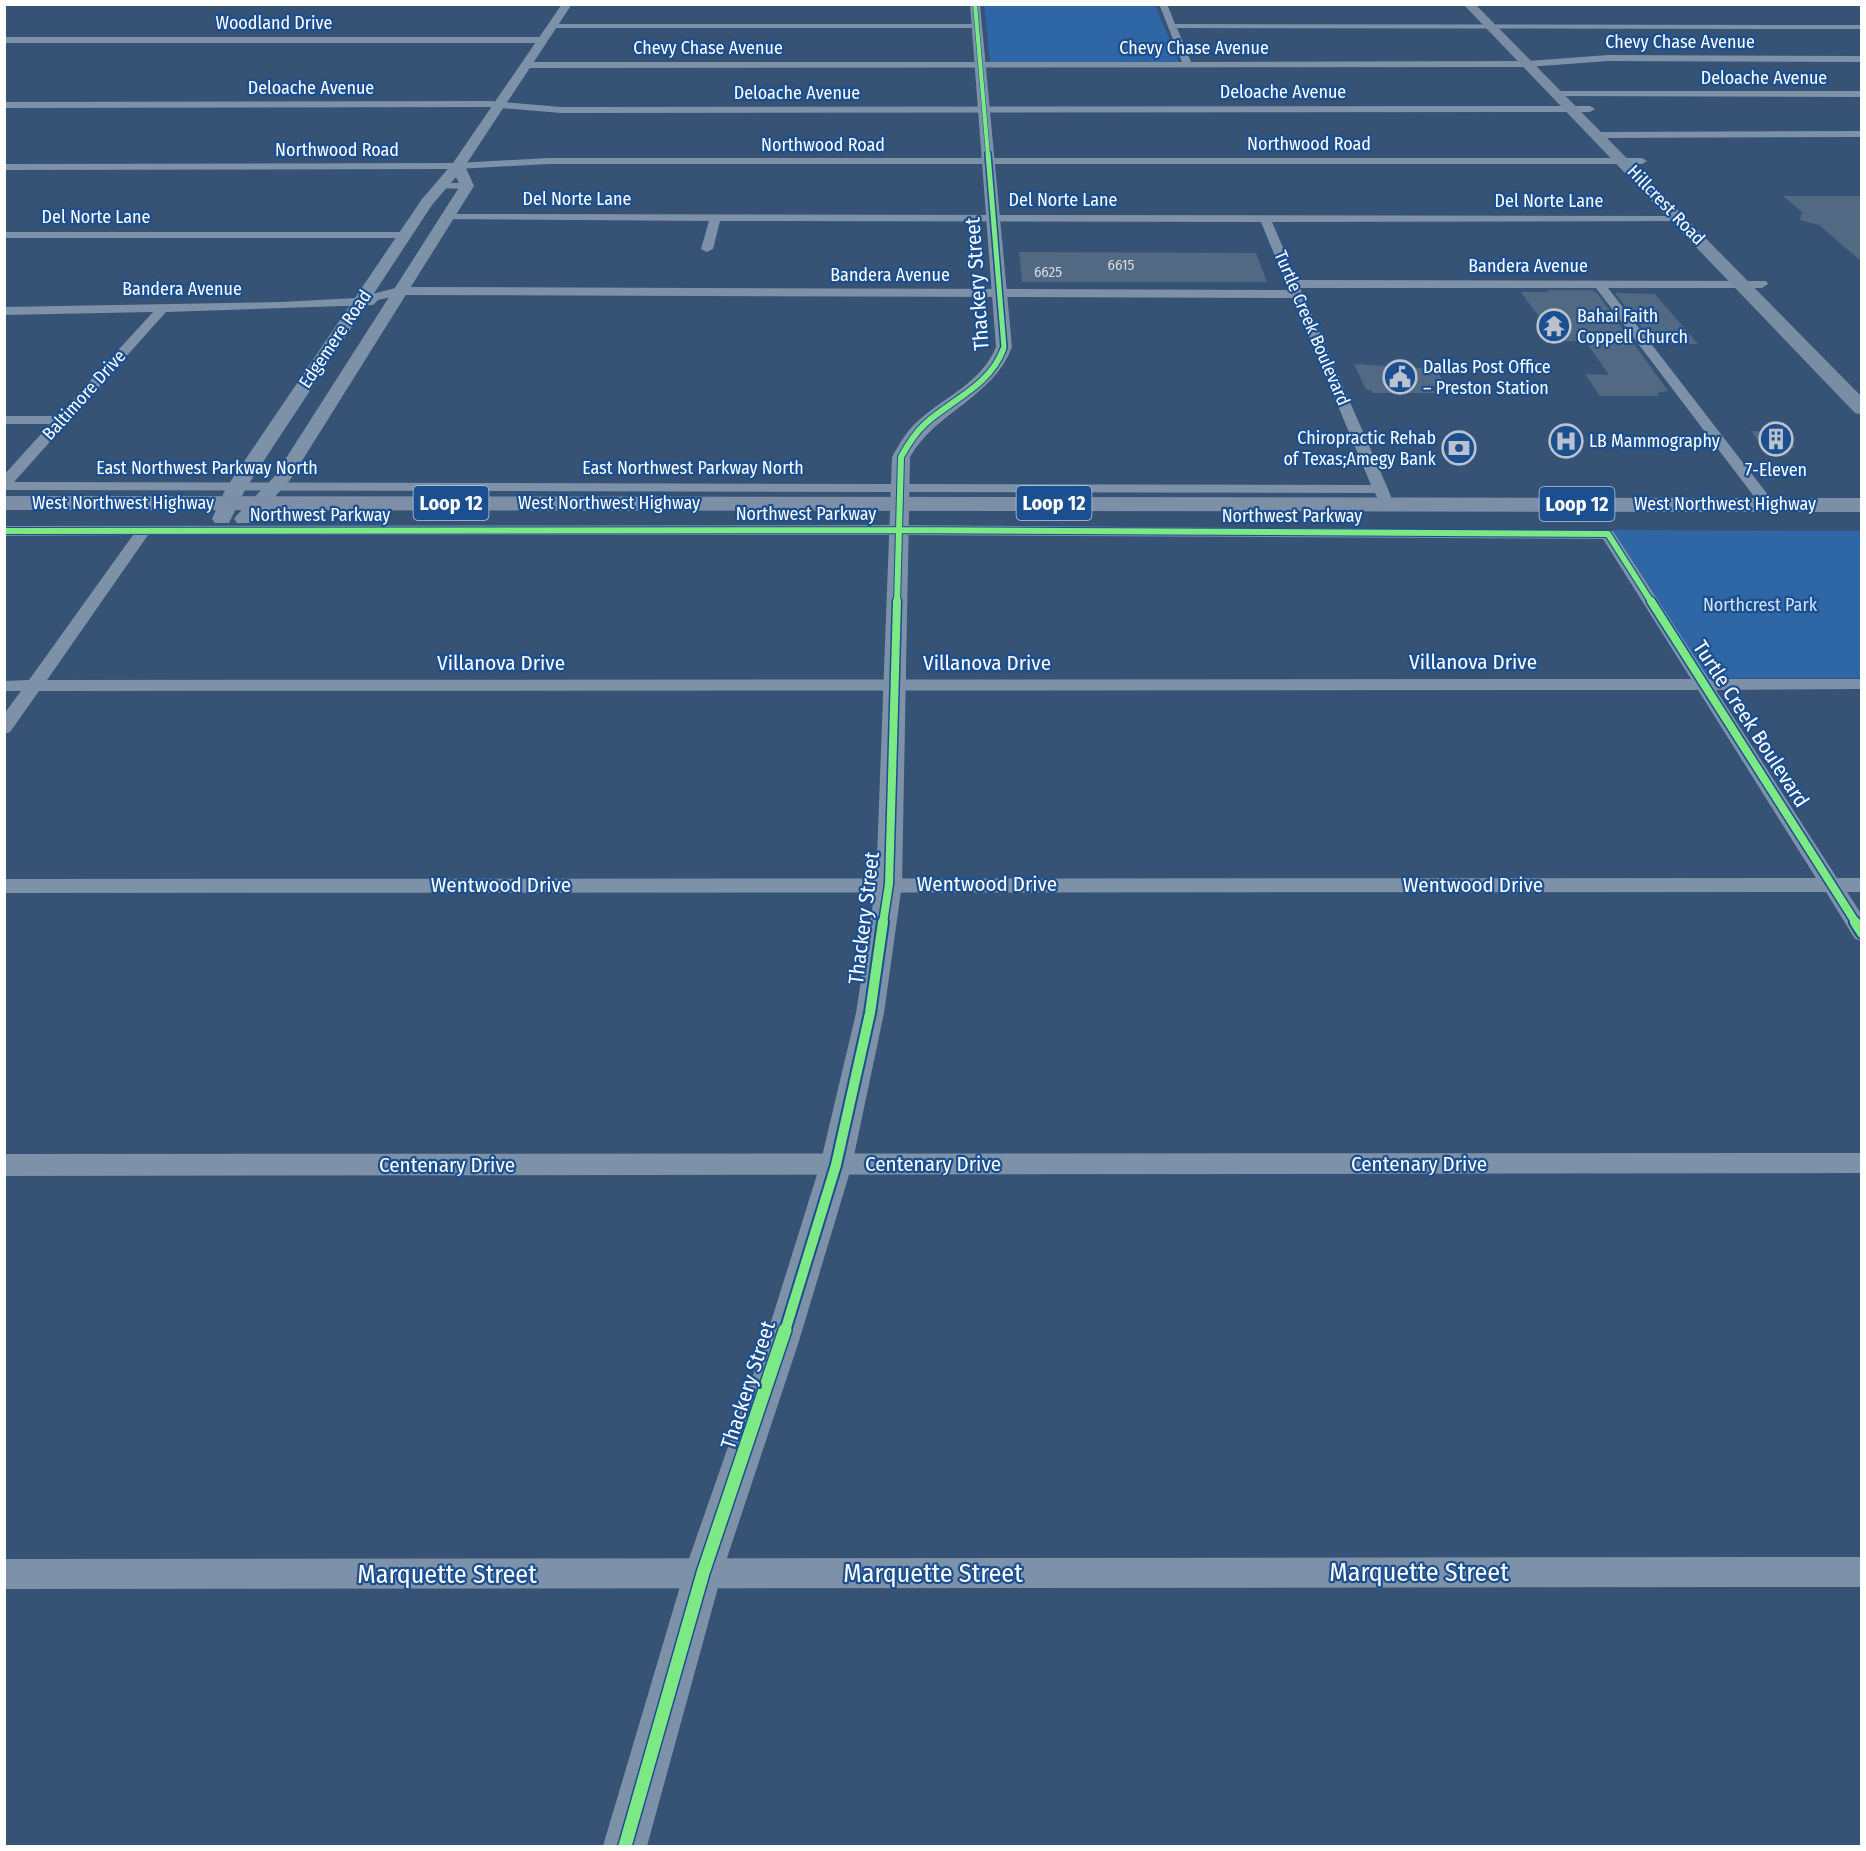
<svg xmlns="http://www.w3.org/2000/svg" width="1866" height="1851" viewBox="0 0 1866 1851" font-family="'Fira Sans Condensed',sans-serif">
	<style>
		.green { fill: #2f66a5 }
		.building { fill: #526984 }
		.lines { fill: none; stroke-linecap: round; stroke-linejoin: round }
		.minor { fill: #7d92a8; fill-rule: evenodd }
		.tertiary { fill: #7d92a8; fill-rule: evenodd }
		.secondary { fill: #798da4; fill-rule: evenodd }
		.primary { fill: #7d8ea7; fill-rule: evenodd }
		.cycleway-far5-casing { stroke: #1b4f8f; stroke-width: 5 }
		.cycleway-far4-casing { stroke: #1b4f8f; stroke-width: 8 }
		.cycleway-far3-casing { stroke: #1b4f8f; stroke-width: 8 }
		.cycleway-far2-casing { stroke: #1b4f8f; stroke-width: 11 }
		.cycleway-far1-casing { stroke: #1b4f8f; stroke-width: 14 }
		.cycleway-casing { stroke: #1b4f8f; stroke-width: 16 }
		.cycleway-far5 { stroke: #7ce984; stroke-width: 4 }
		.cycleway-far4 { stroke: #7ce984; stroke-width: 5 }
		.cycleway-far3 { stroke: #7ce984; stroke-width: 6 }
		.cycleway-far2 { stroke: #7ce984; stroke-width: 8 }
		.cycleway-far1 { stroke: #7ce984; stroke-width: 10 }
		.cycleway { stroke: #7ce984; stroke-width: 13 }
		.labels { text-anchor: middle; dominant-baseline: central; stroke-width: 4.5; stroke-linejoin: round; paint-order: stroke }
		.far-number-label { font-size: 15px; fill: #d4dae0 }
		.far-street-label { font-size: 18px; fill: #fff; stroke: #1b4f8f }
		.far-poi-label { font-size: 18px; fill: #fff; stroke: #1b4f8f; text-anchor: start }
		.far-park-label { font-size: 18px; fill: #cfe3fa; stroke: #1b4f8f }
		.shield { fill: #1b4f8f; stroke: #bbcadd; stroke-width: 1.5 }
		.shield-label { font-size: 20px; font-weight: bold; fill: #fff }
		.street-label { font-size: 21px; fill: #fff; stroke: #1b4f8f }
		.near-street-label { font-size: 26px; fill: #fff; stroke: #1b4f8f }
	</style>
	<rect width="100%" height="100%" fill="#365274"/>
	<path class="green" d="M984 5H1155L1179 62H990Z
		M1612 530 1861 531V678H1706Z"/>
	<path class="building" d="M1783 196H1862V262L1819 225 1800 220 1802 212Z
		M1019 252 1256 253 1267 282H1022Z
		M1548 290H1591L1597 293 1668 391 1657 393 1659 396H1600L1585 374 1609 375 1585 341H1563L1557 332H1550L1521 292H1549Z
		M1615 293 1655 294 1698 344H1654Z
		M1354 364 1436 369 1446 386H1431L1435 393H1372L1371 390H1366Z
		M1751 431 1781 432 1795 448 1763 447Z"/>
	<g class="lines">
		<path class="minor" d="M1159 4H1167L1175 24 1862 25V29L1177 28 1191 62 1528 61 1608 55 1862 56V62L1608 61 1528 67 527 68 523 65 527 62H1182Z
			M553 24H977L981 26 977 28H550Z
			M4 37H543L547 40 543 43H4Z
			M1558 91H1862V97L1555 96 1553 94Z
			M490 101 561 107 1590 106 1595 109 1590 112 561 113 490 107 4 108V102Z
			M1862 131V137L1598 138 1593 135 1598 132Z
			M548 158H1642L1647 161 1642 164H548L458 169 4 170V164L458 163Z
			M440 183H467L472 186 467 189 436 188V184Z
			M447 214 1679 216 1683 217V221L1272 222 1297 280 1766 281 1768 284 1762 288H1608L1775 504 1767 509 1762 507 1596 288H1300L1388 489 1392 500 1385 504 1380 503 1375 493 4 490V475L50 424H4V416H58L153 312 4 315V307L281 302 356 298 400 287 1289 290 1261 222 720 221 713 249 707 252 701 249 709 221 443 219 442 217ZM400 295 1293 298 1371 485 14 482 166 312 373 305 378 300Z
			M4 232H404L410 235 404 238H4Z
			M898 525 1613 531 1709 679H1862V689L1716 690 1837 878H1862V892H1847L1862 915V941L1855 939 1826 892 4 893V879L1816 878 1698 690 39 691 10 732 4 734V714L21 691H4V681L29 680 133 535 4 536V526ZM148 535H898L1603 539 1691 679 47 680Z
			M1862 1153V1173L4 1176V1154Z
			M1862 1557V1587L4 1589V1559Z"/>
		<path class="tertiary" d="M562 4H572L465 166 474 186 290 480 251 523H237L234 519 237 515 274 477 460 186 456 177 432 205 246 488 229 523H215L212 519 226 488 422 199 453 163Z
			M970 4H980L1012 347C993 398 936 411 910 457L902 884 884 1013 852 1165 799 1341 722 1573 647 1846H603L684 1573 765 1341 820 1165 856 1013 876 884 892 457C900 443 907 430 919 420 947 395 981 383 996 347Z"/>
		<path class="secondary" d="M1463 4H1475L1862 397V415L1855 413Z"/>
		<path class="primary" d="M4 496 1862 498V512L4 510Z"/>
		<g class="cycleway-far5-casing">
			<path id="cycleway-far5" d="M975 4 988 155"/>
		</g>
		<g class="cycleway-far4-casing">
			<path id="cycleway-far4" d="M988 154 1004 347 1002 352"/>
		</g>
		<g class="cycleway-far3-casing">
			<path id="cycleway-far3" d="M4 531 898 530 1608 534 1652 603
				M897 603 901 457C908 444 915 433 926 423 953 399 989 386 1003 350"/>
		</g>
		<g class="cycleway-far2-casing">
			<path id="cycleway-far2" d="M1651 601 1856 923
				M883 923 889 884 897 601"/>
		</g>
		<g class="cycleway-far1-casing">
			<path id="cycleway-far1" d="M1855 922 1862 933
				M785 1331 836 1165 870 1013 883 922"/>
		</g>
		<g class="cycleway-casing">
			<path id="cycleway" d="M625 1846 703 1573 785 1330"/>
		</g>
		<use href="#cycleway-far5" class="cycleway-far5"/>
		<use href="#cycleway-far4" class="cycleway-far4"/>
		<use href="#cycleway-far3" class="cycleway-far3"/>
		<use href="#cycleway-far2" class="cycleway-far2"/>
		<use href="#cycleway-far1" class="cycleway-far1"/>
		<use href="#cycleway" class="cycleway"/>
	</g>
	<defs>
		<g id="temple-ring" transform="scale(1.725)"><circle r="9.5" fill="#1b4f8f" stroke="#b9c2ce" stroke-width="1.5"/><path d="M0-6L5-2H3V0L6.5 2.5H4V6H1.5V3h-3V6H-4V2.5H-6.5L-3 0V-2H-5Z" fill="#b9c2ce"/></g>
		<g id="civic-ring" transform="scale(1.725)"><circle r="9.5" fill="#1b4f8f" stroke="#b9c2ce" stroke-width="1.5"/><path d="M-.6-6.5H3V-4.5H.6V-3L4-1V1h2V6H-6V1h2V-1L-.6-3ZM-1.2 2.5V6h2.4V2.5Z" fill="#b9c2ce"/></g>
		<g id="building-ring" transform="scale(1.725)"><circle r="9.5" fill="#1b4f8f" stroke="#b9c2ce" stroke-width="1.5"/><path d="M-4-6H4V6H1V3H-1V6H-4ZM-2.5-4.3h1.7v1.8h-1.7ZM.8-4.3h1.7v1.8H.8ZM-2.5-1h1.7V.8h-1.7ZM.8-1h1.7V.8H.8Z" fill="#b9c2ce"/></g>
		<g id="hospital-ring" transform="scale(1.725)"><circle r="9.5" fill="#1b4f8f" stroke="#b9c2ce" stroke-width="1.5"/><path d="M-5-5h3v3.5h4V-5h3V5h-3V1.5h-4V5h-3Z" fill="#b9c2ce"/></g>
		<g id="bank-ring" transform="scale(1.725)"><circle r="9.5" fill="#1b4f8f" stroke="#b9c2ce" stroke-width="1.5"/><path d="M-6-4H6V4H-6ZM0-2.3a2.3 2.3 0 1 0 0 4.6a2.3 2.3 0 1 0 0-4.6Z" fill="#b9c2ce"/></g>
	</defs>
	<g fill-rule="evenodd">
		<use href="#temple-ring" x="1554" y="326"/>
		<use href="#civic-ring" x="1400" y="377"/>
		<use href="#building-ring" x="1776" y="439"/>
		<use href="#hospital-ring" x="1566" y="441"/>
		<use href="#bank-ring" x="1459" y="448"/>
	</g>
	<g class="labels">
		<g class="far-number-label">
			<text x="1121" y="265">6615</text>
			<text x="1048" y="272">6625</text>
		</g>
		<g class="far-street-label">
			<text x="274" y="23">Woodland Drive</text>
			<text x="1680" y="42">Chevy Chase Avenue</text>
			<text x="708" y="48">Chevy Chase Avenue</text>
			<text x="1194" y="48">Chevy Chase Avenue</text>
			<text x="1764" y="78">Deloache Avenue</text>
			<text x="311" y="88">Deloache Avenue</text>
			<text x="1283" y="92">Deloache Avenue</text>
			<text x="797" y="93">Deloache Avenue</text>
			<text x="1309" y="144">Northwood Road</text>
			<text x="823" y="145">Northwood Road</text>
			<text x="337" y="150">Northwood Road</text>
			<text x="577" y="199">Del Norte Lane</text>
			<text x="1063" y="200">Del Norte Lane</text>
			<text x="1549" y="201">Del Norte Lane</text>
			<text transform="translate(1666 205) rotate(46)">Hillcrest Road</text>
			<text x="96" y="217">Del Norte Lane</text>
			<text x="1528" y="266">Bandera Avenue</text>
			<text x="890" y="275">Bandera Avenue</text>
			<text x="182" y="289">Bandera Avenue</text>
			<text transform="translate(1312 328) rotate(67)">Turtle Creek Boulevard</text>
			<text transform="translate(335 339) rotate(-56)">Edgemere Road</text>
			<text transform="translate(84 395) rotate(-48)">Baltimore Drive</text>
			<text x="207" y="468">East Northwest Parkway North</text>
			<text x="693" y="468">East Northwest Parkway North</text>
			<text x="123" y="503">West Northwest Highway</text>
			<text x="609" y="503">West Northwest Highway</text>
			<text x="1725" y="504">West Northwest Highway</text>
			<text x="806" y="514">Northwest Parkway</text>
			<text x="320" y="515">Northwest Parkway</text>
			<text x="1292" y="516">Northwest Parkway</text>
		</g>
		<g class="far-poi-label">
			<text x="1577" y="316">Bahai Faith<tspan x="1577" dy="21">Coppell Church</tspan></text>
			<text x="1423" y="367">Dallas Post Office<tspan x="1423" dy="21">– Preston Station</tspan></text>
			<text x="1436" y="438" text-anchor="end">Chiropractic Rehab<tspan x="1436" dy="21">of Texas;Amegy Bank</tspan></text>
			<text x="1589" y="441">LB Mammography</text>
			<text x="1776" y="470" text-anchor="middle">7-Eleven</text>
		</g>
		<g class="far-park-label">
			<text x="1760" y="605">Northcrest Park</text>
		</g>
		<g class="shield">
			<rect x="413.5" y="486" width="75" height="34" rx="4.5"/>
			<rect x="1016.5" y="486" width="75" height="34" rx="4.5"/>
			<rect x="1539.5" y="487" width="75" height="34" rx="4.5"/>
		</g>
		<g class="shield-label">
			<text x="451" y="503">Loop 12</text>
			<text x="1054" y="503">Loop 12</text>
			<text x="1577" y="504">Loop 12</text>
		</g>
		<g class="street-label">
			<text transform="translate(977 284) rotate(-94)">Thackery Street</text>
			<text x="1473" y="662">Villanova Drive</text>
			<text x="501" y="663">Villanova Drive</text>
			<text x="987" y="663">Villanova Drive</text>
			<text transform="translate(1751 724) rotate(57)">Turtle Creek Boulevard</text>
			<text x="987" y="884">Wentwood Drive</text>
			<text x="501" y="885">Wentwood Drive</text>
			<text x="1473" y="885">Wentwood Drive</text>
			<text transform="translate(864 918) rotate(-83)">Thackery Street</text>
			<text x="933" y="1164">Centenary Drive</text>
			<text x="1419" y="1164">Centenary Drive</text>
			<text x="447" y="1165">Centenary Drive</text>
			<text transform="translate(748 1385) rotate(-72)">Thackery Street</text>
		</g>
		<g class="near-street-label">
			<text x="1419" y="1572">Marquette Street</text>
			<text x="933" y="1573">Marquette Street</text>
			<text x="447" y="1574">Marquette Street</text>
		</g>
	</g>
	<rect width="1866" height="1851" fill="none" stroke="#ffffff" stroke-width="12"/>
</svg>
